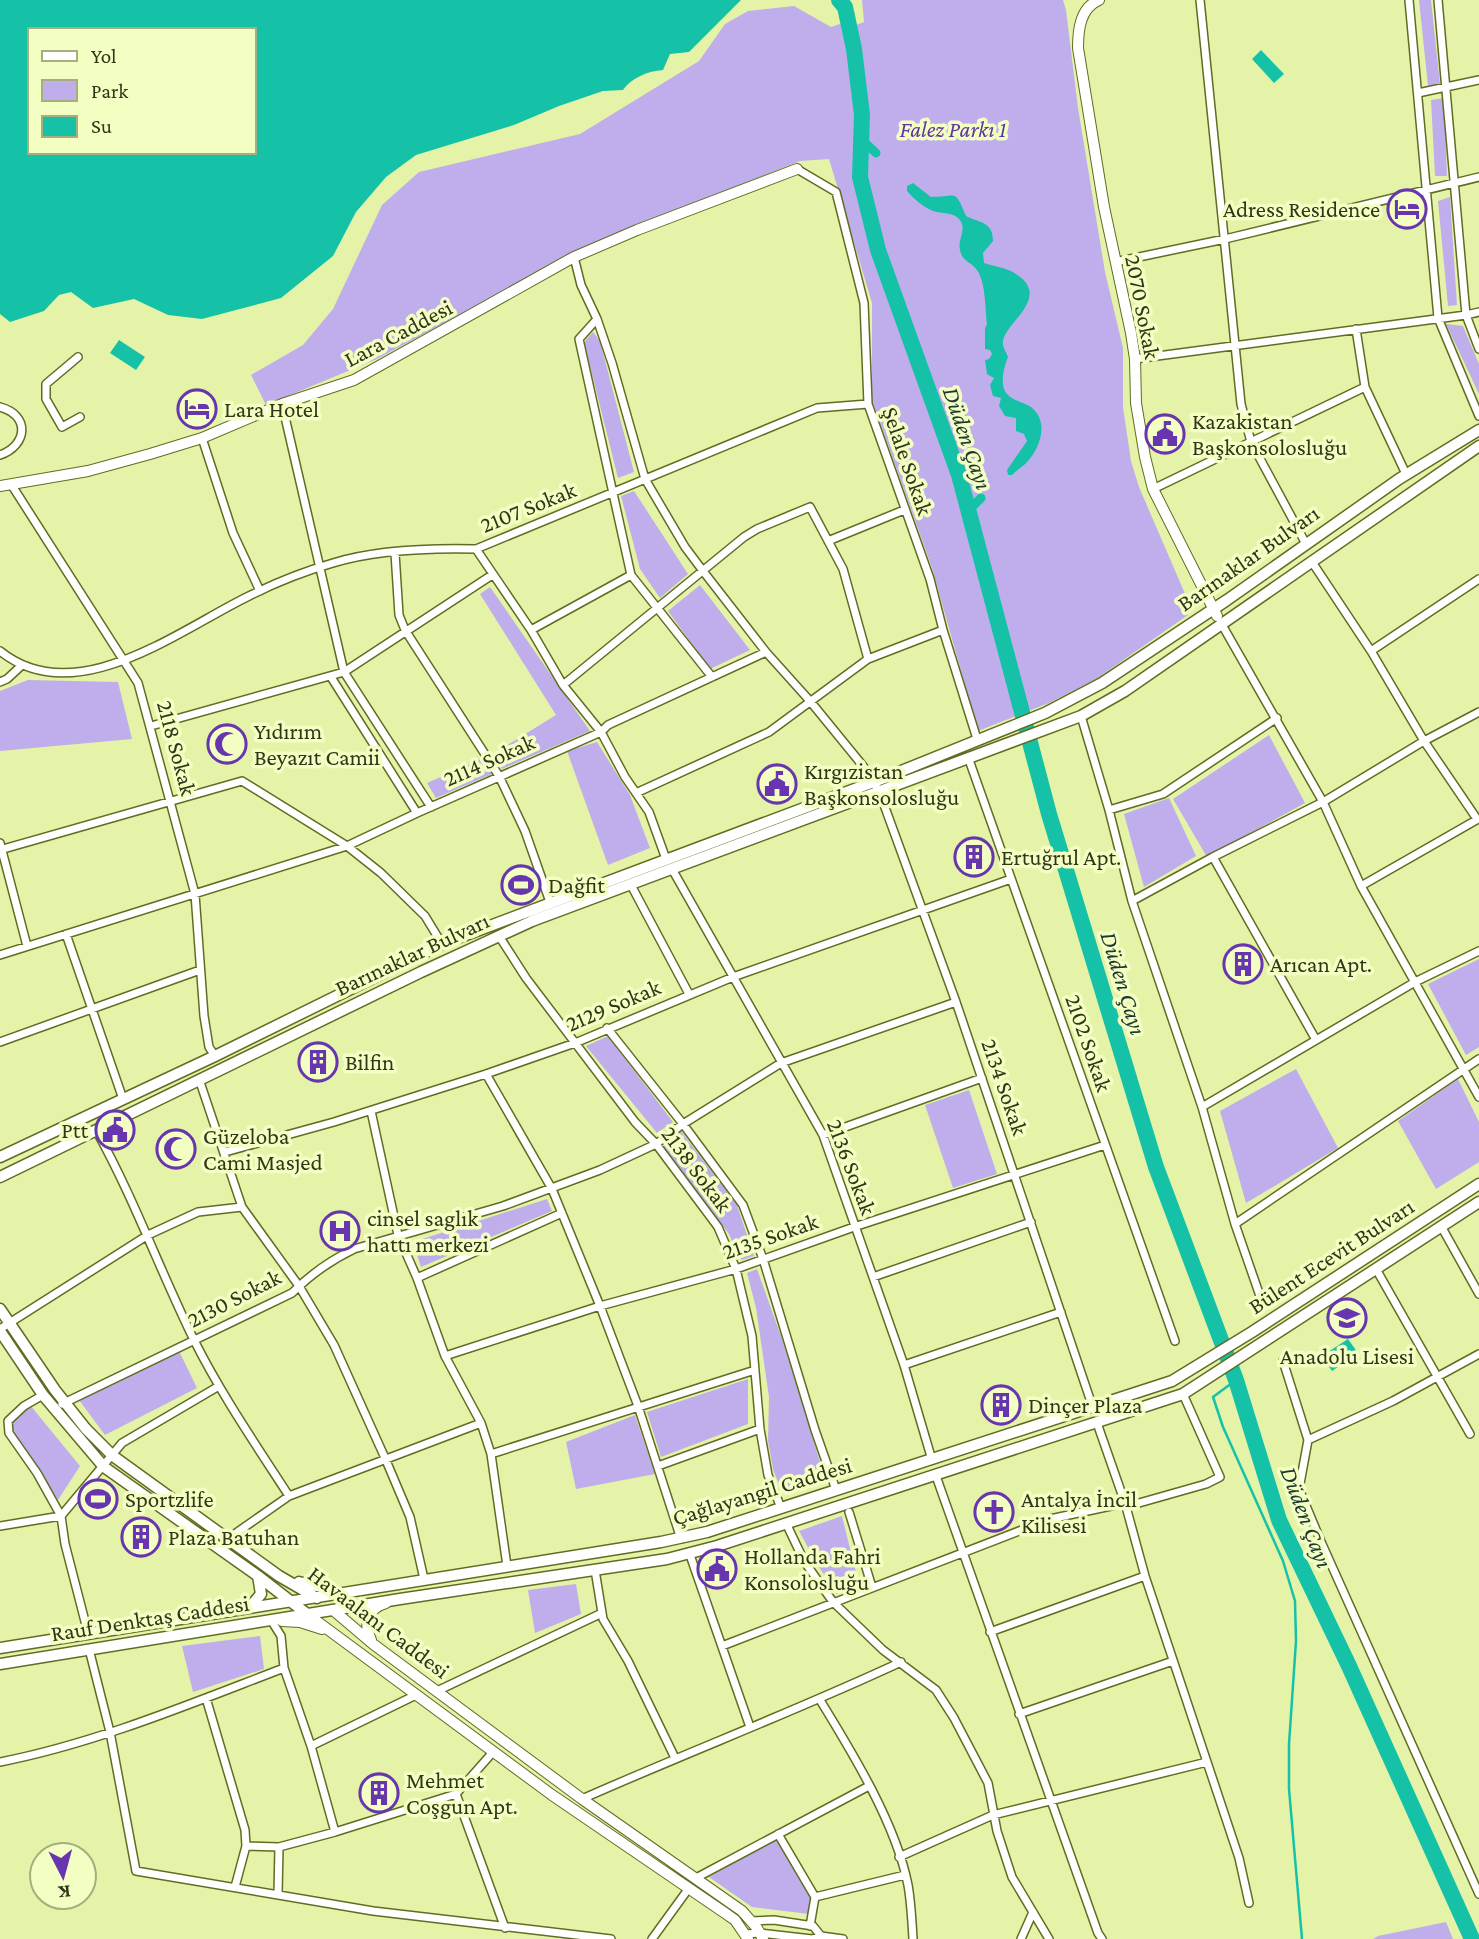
<svg xmlns="http://www.w3.org/2000/svg" width="1479" height="1939" viewBox="0 0 1479 1939" font-family="'Crimson Pro',serif">
	<style>
		.green { fill: #c0aeec }
		.water { fill: #15c2a7; fill-rule: evenodd }
		.lines { fill: none; stroke-linecap: round; stroke-linejoin: round }
		.stream { stroke: #15c2a7; stroke-width: 2.5 }
		.canal { stroke: #15c2a7; stroke-width: 9 }
		.river { stroke: #15c2a7; stroke-width: 16 }
		.street-casing { stroke: #606c22; stroke-width: 10 }
		.secondary-casing { stroke: #606c22; stroke-width: 12 }
		.primary-casing { stroke: #606c22; stroke-width: 13 }
		.street { stroke: #fff; stroke-width: 7 }
		.secondary { stroke: #fff; stroke-width: 10 }
		.primary { stroke: #fff; stroke-width: 10 }
		.labels { text-anchor: middle; dominant-baseline: central; stroke-width: 7; stroke-linejoin: round; paint-order: stroke }
		.park-label { font-size: 23px; font-style: italic; fill: #5f369f; stroke: #f2fec2 }
		.poi-label { font-size: 23px; fill: #313618; stroke: #f2fec2; text-anchor: start }
		.street-label { font-size: 23px; fill: #313618; stroke: #f2fec2 }
		.water-label { font-size: 24px; font-style: italic; fill: #1e3731; stroke: #f2fec2 }
	</style>
	<rect width="100%" height="100%" fill="#e4f3a7"/>
	<path class="green" d="M862 0H1063L1066 10 1078 108 1105 272 1123 348V407L1131 461 1139 487 1186 596 1188 615 1096 679 1049 703 978 731 932 568 872 400V303L829 159 800 161 586 247 377 359 266 405 251 375 303 345 333 309 382 205 419 172 580 134 699 61 725 24 748 11 794 6 831 27 848 21 856 25 864 22Z
		M1419 0H1431L1440 84 1428 86Z
		M1444 98 1447 176H1435L1431 100Z
		M1450 197 1457 305 1448 306 1438 201Z
		M1446 324 1463 326 1479 364V394Z
		M593 332 600 341 634 472 618 478 584 342Z
		M634 491 688 574 660 598 640 569 621 496Z
		M700 585 750 650 710 669 668 611Z
		M490 587 590 731 502 769 493 754 556 715 480 594Z
		M28 680 118 682 132 739 0 751V691Z
		M1269 735 1305 803 1207 857 1173 799Z
		M597 742 630 795 650 848 608 865 567 751Z
		M483 758 492 774 436 798 427 783Z
		M1169 798 1196 856 1144 887 1124 814Z
		M1479 959V1047L1466 1055 1428 984Z
		M608 1036 673 1122 657 1133 586 1046Z
		M1296 1069 1338 1148 1246 1203 1220 1111Z
		M1458 1079 1479 1122V1162L1436 1189 1398 1121Z
		M969 1090 997 1174 953 1188 925 1105Z
		M681 1131 737 1205 754 1256 742 1260 739 1258 729 1234 663 1147Z
		M547 1199 552 1211 421 1267 413 1242Z
		M757 1269 783 1342 825 1478 781 1490 773 1469 768 1441 769 1397 756 1308 747 1273Z
		M179 1351 197 1388 105 1435 79 1400Z
		M748 1379V1424L661 1457 647 1412Z
		M30 1405 80 1466 58 1500 11 1428V1420Z
		M635 1415 655 1474 576 1489 566 1442Z
		M842 1516 859 1585 837 1594 817 1564 799 1531Z
		M576 1584 581 1614 535 1633 528 1590Z
		M260 1636 264 1669 193 1692 182 1646Z
		M777 1839 811 1898 809 1914 752 1907 709 1877Z
		M1446 1922 1453 1939H1373L1378 1936Z"/>
	<path class="water" d="M0 0H741L689 52 670 54 663 70C648 71 631 78 623 90L603 91 559 106 514 125 416 155 386 177 356 212 333 256 281 298 202 319 168 315 134 299 93 308 71 292 59 295 44 311 10 322 0 314ZM30 30H254V152H30Z
		M1261 50 1284 74 1274 83 1252 59Z
		M913 183 931 197C958 197 954 188 966 216 979 223 993 221 993 241L983 253 984 263C993 266 1002 267 1011 271 1056 295 1006 321 1003 341 1002 347 1006 351 1008 357 1004 367 999 385 1007 394 1013 401 1024 402 1031 407 1049 421 1041 446 1028 461 1024 466 1017 470 1012 475H1008L1007 470 1027 441 1024 434 1016 431V418L1005 416 999 406 1001 398 993 396 990 385 994 378 987 374 985 360 989 359 992 354 990 350 985 349V328L987 324C985 309 986 283 977 270 972 262 962 262 960 250 957 239 968 229 959 219 953 212 942 214 933 211 923 207 914 199 907 191V186Z
		M119 340 145 357 136 370 110 353Z
		M1348 1339 1358 1353 1332 1371 1322 1356Z"/>
	<g class="lines">
		<path class="stream" d="M1236 1380 1213 1397 1223 1427 1283 1561 1295 1601 1296 1641 1289 1744V1789L1302 1939"/>
		<path class="canal" d="M861 139 876 153
			M969 510 981 498"/>
		<path class="river" d="M839 0 845 7 854 49 862 115 860 177 878 250 959 475 1049 814 1156 1167 1236 1380 1279 1520 1349 1666 1472 1939"/>
		<g class="street-casing">
			<path id="street" d="M1200 0 1241 404 1251 442 1306 544
				M1409 0 1438 318 1479 416
				M1438 0 1466 315 1479 349
				M1418 93 1479 80
				M797 169 836 192 864 303 868 404 930 579 943 630 977 739
				M574 257 581 285 597 319 612 363 645 479 685 547 703 571 766 652 810 701 863 766 879 791 956 1002 1093 1408
				M1115 262 1225 239 1479 177
				M597 319 579 339 631 575 712 677
				M1356 329 1365 387 1406 474
				M78 357 46 384V399L62 427 80 417
				M1135 359 1466 315 1479 312
				M282 404 344 672 431 807
				M0 407C30 415 28 445 0 455
				M202 438 233 533 260 591
				M11 484 138 683 195 894 204 1016 209 1047 215 1056
				M1153 489 1365 387
				M828 541 904 510
				M476 549 531 630 563 685 601 732 625 777 649 812 666 859
				M395 553 399 615 405 630 499 776 525 831 550 902
				M1221 623 1323 802 1361 886 1479 1097
				M531 630 631 575
				M0 651C75 712 179 630 249 596 275 583 305 571 333 563 375 550 433 548 476 549L817 408 868 404
				M1371 651 1479 579
				M0 682 7 679 21 666
				M563 685 744 537 757 529 810 507 843 569 868 659 943 630
				M1081 716 1109 810 1132 901 1202 1107 1235 1224 1260 1296
				M151 726 344 672 492 575
				M968 757 1175 1341
				M636 793 769 732 868 659
				M1109 810 1163 794 1277 718
				M417 813 601 732 608 725 766 652
				M1477 819 1424 741 1479 712
				M0 843 27 946
				M0 850 242 781 347 846 381 873 425 916 442 944
				M1213 857 1316 1040
				M672 869 823 1135 904 1365 932 1460
				M631 885 689 994
				M1361 886 1478 819
				M1132 901 1213 857 1323 802 1424 741 1371 651 1312 562
				M66 934 123 1099
				M499 936 526 978 635 1122 656 1144 718 1227 736 1269 752 1336 760 1429 768 1475 781 1508
				M0 955 347 846 417 813 331 677
				M607 1028 683 1124 743 1205 763 1259 815 1430 836 1490
				M0 1042 200 970
				M486 1074 552 1189 600 1306 638 1406 681 1539
				M199 1079 242 1207 299 1286 334 1345 385 1458 410 1517 424 1579
				M1202 1107 1415 982 1479 951
				M371 1111 398 1235 417 1278 445 1356 481 1423 491 1454 507 1566
				M96 1130C134 1198 160 1271 194 1340 221 1394 256 1445 289 1496
				M823 1135 982 1078
				M225 1152 334 1122 486 1074 575 1043 733 977 1011 879
				M1235 1224 1479 1059
				M1441 1226 1479 1294
				M1376 1269 1470 1434
				M873 1277 1031 1222
				M417 1278 562 1213
				M0 1329 148 1235 198 1212 242 1207
				M445 1356 600 1306 736 1269 854 1227 1105 1145
				M1283 1361 1308 1440 1393 1401 1479 1354
				M904 1365 1061 1312
				M43 1395 24 1406 8 1421 9 1433 37 1473 61 1516 65 1544 88 1633
				M62 1404 292 1293C310 1275 329 1261 354 1249L503 1206 600 1170 656 1144 683 1124 781 1063 956 1002
				M1097 1423 1125 1503 1145 1576 1239 1858 1249 1903
				M1308 1440 1299 1489 1322 1544 1479 1894
				M491 1454 755 1370
				M658 1466 760 1429
				M936 1476 1098 1933 1102 1939
				M849 1512 872 1587
				M786 1523 804 1561 833 1602 883 1650 936 1690 954 1718 988 1783 997 1831 1012 1877 1049 1939
				M0 1526 61 1516 122 1443 219 1386
				M230 1541 236 1533 289 1496 481 1423
				M690 1555 750 1727
				M595 1570 603 1619 628 1661 675 1758
				M271 1620 281 1636 284 1668 311 1746 335 1832 456 1794 493 1752
				M990 1632 1145 1576
				M722 1646 1050 1519 1125 1503H1139L1206 1484 1220 1477 1183 1394
				M89 1649 110 1732 136 1871 373 1911 611 1939
				M437 1691 602 1613
				M206 1698 245 1830 246 1846 235 1887
				M820 1700C852 1752 896 1824 908 1885 911 1902 912 1921 913 1939
				M1019 1714 1173 1661
				M311 1746 416 1695
				M0 1762C97 1743 192 1703 284 1668
				M456 1794 505 1928
				M582 1799C688 1752 796 1711 901 1662
				M778 1834 815 1897 810 1926
				M246 1846 279 1847
				M899 1857 993 1815 1207 1762
				M696 1878 869 1786
				M278 1894 279 1847 335 1832
				M815 1897 905 1875
				M750 1921 774 1920 813 1926 821 1936
				M745 1934 760 1933 812 1939 821 1936 843 1939
				M652 1939 689 1888
				M1021 1939 1033 1912"/>
		</g>
		<g class="secondary-casing">
			<path id="secondary" d="M1099 0C1080 8 1078 30 1078 48L1104 207 1131 333 1135 359 1136 403 1145 457 1153 489 1217 616
				M0 486 88 471 150 454 202 438 282 404 354 380 574 257 637 230 797 169
				M333 1610 373 1644 582 1799 742 1911 757 1928 763 1939
				M307 1614 552 1795 725 1913 735 1920 748 1939
				M282 1621 300 1622 322 1629
				M371 1640C364 1624 366 1609 386 1603"/>
		</g>
		<g class="primary-casing">
			<path id="primary" d="M0 1157 215 1056 442 944 884 778 1045 713 1102 683 1227 600 1399 479 1479 430
				M0 1177 421 972 532 921 1081 716 1125 691 1479 446
				M0 1309 55 1390 86 1429 113 1456 279 1576 317 1598
				M0 1331 43 1395 104 1467 258 1576 307 1614
				M299 1582 334 1590
				M250 1607 261 1594 258 1576
				M0 1648 661 1542 707 1532 1172 1381 1252 1332 1479 1184
				M0 1664 400 1599 667 1559 717 1546 1183 1394 1479 1202"/>
		</g>
		<use href="#street" class="street"/>
		<use href="#secondary" class="secondary"/>
		<use href="#primary" class="primary"/>
	</g>
	<defs>
		<g id="hotel-ring" transform="scale(2.0125)"><circle r="9.5" fill="#f2fec2" stroke="#6736ae" stroke-width="1.5"/><path d="M-6-4.5h1.5V1H6V5H4.5V3h-9V5H-6ZM-4 0a1.8 1.8 0 1 1 3.6 0ZM.5 0V-2.5h3Q6-2.5 6 0Z" fill="#6736ae"/></g>
		<g id="civic-ring" transform="scale(2.0125)"><circle r="9.5" fill="#f2fec2" stroke="#6736ae" stroke-width="1.5"/><path d="M-.6-6.5H3V-4.5H.6V-3L4-1V1h2V6H-6V1h2V-1L-.6-3ZM-1.2 2.5V6h2.4V2.5Z" fill="#6736ae"/></g>
		<g id="mosque-ring" transform="scale(2.0125)"><circle r="9.5" fill="#f2fec2" stroke="#6736ae" stroke-width="1.5"/><path d="M3.5-4.9A6 6 0 1 0 3.5 4.9A5 5 0 1 1 3.5-4.9Z" fill="#6736ae"/></g>
		<g id="building-ring" transform="scale(2.0125)"><circle r="9.5" fill="#f2fec2" stroke="#6736ae" stroke-width="1.5"/><path d="M-4-6H4V6H1V3H-1V6H-4ZM-2.5-4.3h1.7v1.8h-1.7ZM.8-4.3h1.7v1.8H.8ZM-2.5-1h1.7V.8h-1.7ZM.8-1h1.7V.8H.8Z" fill="#6736ae"/></g>
		<g id="stadium-ring" transform="scale(2.0125)"><circle r="9.5" fill="#f2fec2" stroke="#6736ae" stroke-width="1.5"/><path d="M0-5a6.5 5 0 1 0 0 10a6.5 5 0 1 0 0-10ZM-3.5-1.8h7v3.6h-7Z" fill="#6736ae"/></g>
		<g id="hospital-ring" transform="scale(2.0125)"><circle r="9.5" fill="#f2fec2" stroke="#6736ae" stroke-width="1.5"/><path d="M-5-5h3v3.5h4V-5h3V5h-3V1.5h-4V5h-3Z" fill="#6736ae"/></g>
		<g id="school-ring" transform="scale(2.0125)"><circle r="9.5" fill="#f2fec2" stroke="#6736ae" stroke-width="1.5"/><path d="M0-5L7-2L0 1L-7-2ZM-4 1L0 2.5L4 1V4Q0 6-4 4Z" fill="#6736ae"/></g>
		<g id="church-ring" transform="scale(2.0125)"><circle r="9.5" fill="#f2fec2" stroke="#6736ae" stroke-width="1.5"/><path d="M-1.2-6h2.4v3.5h3.3v2.4h-3.3V6h-2.4V-.1h-3.3v-2.4h3.3Z" fill="#6736ae"/></g>
	</defs>
	<g fill-rule="evenodd">
		<use href="#hotel-ring" x="1407" y="209"/>
		<use href="#hotel-ring" x="197" y="409"/>
		<use href="#civic-ring" x="1165" y="434"/>
		<use href="#mosque-ring" x="227" y="744"/>
		<use href="#civic-ring" x="777" y="784"/>
		<use href="#building-ring" x="974" y="857"/>
		<use href="#stadium-ring" x="521" y="885"/>
		<use href="#building-ring" x="1243" y="964"/>
		<use href="#building-ring" x="318" y="1062"/>
		<use href="#civic-ring" x="115" y="1130"/>
		<use href="#mosque-ring" x="176" y="1149"/>
		<use href="#hospital-ring" x="340" y="1231"/>
		<use href="#school-ring" x="1347" y="1318"/>
		<use href="#building-ring" x="1001" y="1405"/>
		<use href="#stadium-ring" x="98" y="1499"/>
		<use href="#church-ring" x="994" y="1512"/>
		<use href="#building-ring" x="141" y="1537"/>
		<use href="#civic-ring" x="717" y="1569"/>
		<use href="#building-ring" x="379" y="1793"/>
	</g>
	<g class="labels">
		<g class="park-label">
			<text x="953" y="129">Falez Parkı 1</text>
		</g>
		<g class="poi-label">
			<text x="1380" y="209" text-anchor="end">Adress Residence</text>
			<text x="224" y="409">Lara Hotel</text>
			<text x="1192" y="421">Kazakistan<tspan x="1192" dy="26">Başkonsolosluğu</tspan></text>
			<text x="254" y="731">Yıdırım<tspan x="254" dy="26">Beyazıt Camii</tspan></text>
			<text x="804" y="771">Kırgızistan<tspan x="804" dy="26">Başkonsolosluğu</tspan></text>
			<text x="1001" y="857">Ertuğrul Apt.</text>
			<text x="548" y="885">Dağfit</text>
			<text x="1270" y="964">Arıcan Apt.</text>
			<text x="345" y="1062">Bilfin</text>
			<text x="88" y="1130" text-anchor="end">Ptt</text>
			<text x="203" y="1136">Güzeloba<tspan x="203" dy="26">Cami Masjed</tspan></text>
			<text x="367" y="1218">cinsel saglık<tspan x="367" dy="26">hattı merkezi</tspan></text>
			<text x="1347" y="1356" text-anchor="middle">Anadolu Lisesi</text>
			<text x="1028" y="1405">Dinçer Plaza</text>
			<text x="125" y="1499">Sportzlife</text>
			<text x="1021" y="1499">Antalya İncil<tspan x="1021" dy="26">Kilisesi</tspan></text>
			<text x="168" y="1537">Plaza Batuhan</text>
			<text x="744" y="1556">Hollanda Fahri<tspan x="744" dy="26">Konsolosluğu</tspan></text>
			<text x="406" y="1780">Mehmet<tspan x="406" dy="26">Coşgun Apt.</tspan></text>
		</g>
		<g class="street-label">
			<text transform="translate(1143 307) rotate(79)">2070 Sokak</text>
			<text transform="translate(398 333) rotate(-28)">Lara Caddesi</text>
			<text transform="translate(908 461) rotate(71)">Şelale Sokak</text>
			<text transform="translate(528 507) rotate(-22)">2107 Sokak</text>
			<text transform="translate(1248 558) rotate(-35)">Barınaklar Bulvarı</text>
			<text transform="translate(177 748) rotate(75)">2118 Sokak</text>
			<text transform="translate(489 760) rotate(-24)">2114 Sokak</text>
			<text transform="translate(412 954) rotate(-25)">Barınaklar Bulvarı</text>
			<text transform="translate(613 1005) rotate(-23)">2129 Sokak</text>
			<text transform="translate(1089 1043) rotate(71)">2102 Sokak</text>
			<text transform="translate(1005 1087) rotate(71)">2134 Sokak</text>
			<text transform="translate(852 1167) rotate(69)">2136 Sokak</text>
			<text transform="translate(697 1169) rotate(53)">2138 Sokak</text>
			<text transform="translate(770 1236) rotate(-19)">2135 Sokak</text>
			<text transform="translate(1331 1256) rotate(-33)">Bülent Ecevit Bulvarı</text>
			<text transform="translate(234 1298) rotate(-27)">2130 Sokak</text>
			<text transform="translate(762 1491) rotate(-17)">Çağlayangil Caddesi</text>
			<text transform="translate(150 1618) rotate(-9)">Rauf Denktaş Caddesi</text>
			<text transform="translate(379 1622) rotate(37)">Havaalanı Caddesi</text>
		</g>
		<g class="water-label">
			<text transform="translate(968 438) rotate(71)">Düden Çayı</text>
			<text transform="translate(1124 983) rotate(73)">Düden Çayı</text>
			<text transform="translate(1307 1517) rotate(69)">Düden Çayı</text>
		</g>
	</g>
	<rect x="28" y="28" width="228" height="126" fill="#f2fec2" stroke="#a5ae7e" stroke-width="2"/>
	<rect x="42" y="51" width="35" height="10" fill="#ffffff" stroke="#a5ae7e" stroke-width="2"/>
	<text x="91" y="63" font-size="21" fill="#313618">Yol</text>
	<rect x="42" y="80" width="35" height="21" fill="#c0aeec" stroke="#a5ae7e" stroke-width="2"/>
	<text x="91" y="98" font-size="21" fill="#313618">Park</text>
	<rect x="42" y="116" width="35" height="21" fill="#15c2a7" stroke="#a5ae7e" stroke-width="2"/>
	<text x="91" y="133" font-size="21" fill="#313618">Su</text>
	<g transform="translate(63 1876) rotate(174)"><circle r="33" fill="#f2fec2" stroke="#a5ae7e" stroke-width="2"/>
	<path d="M0-5L12 26L0 18L-12 26Z" fill="#6736ae"/>
	<text y="-10" font-size="19" font-weight="bold" text-anchor="middle" fill="#313618">K</text>
	</g>
</svg>
